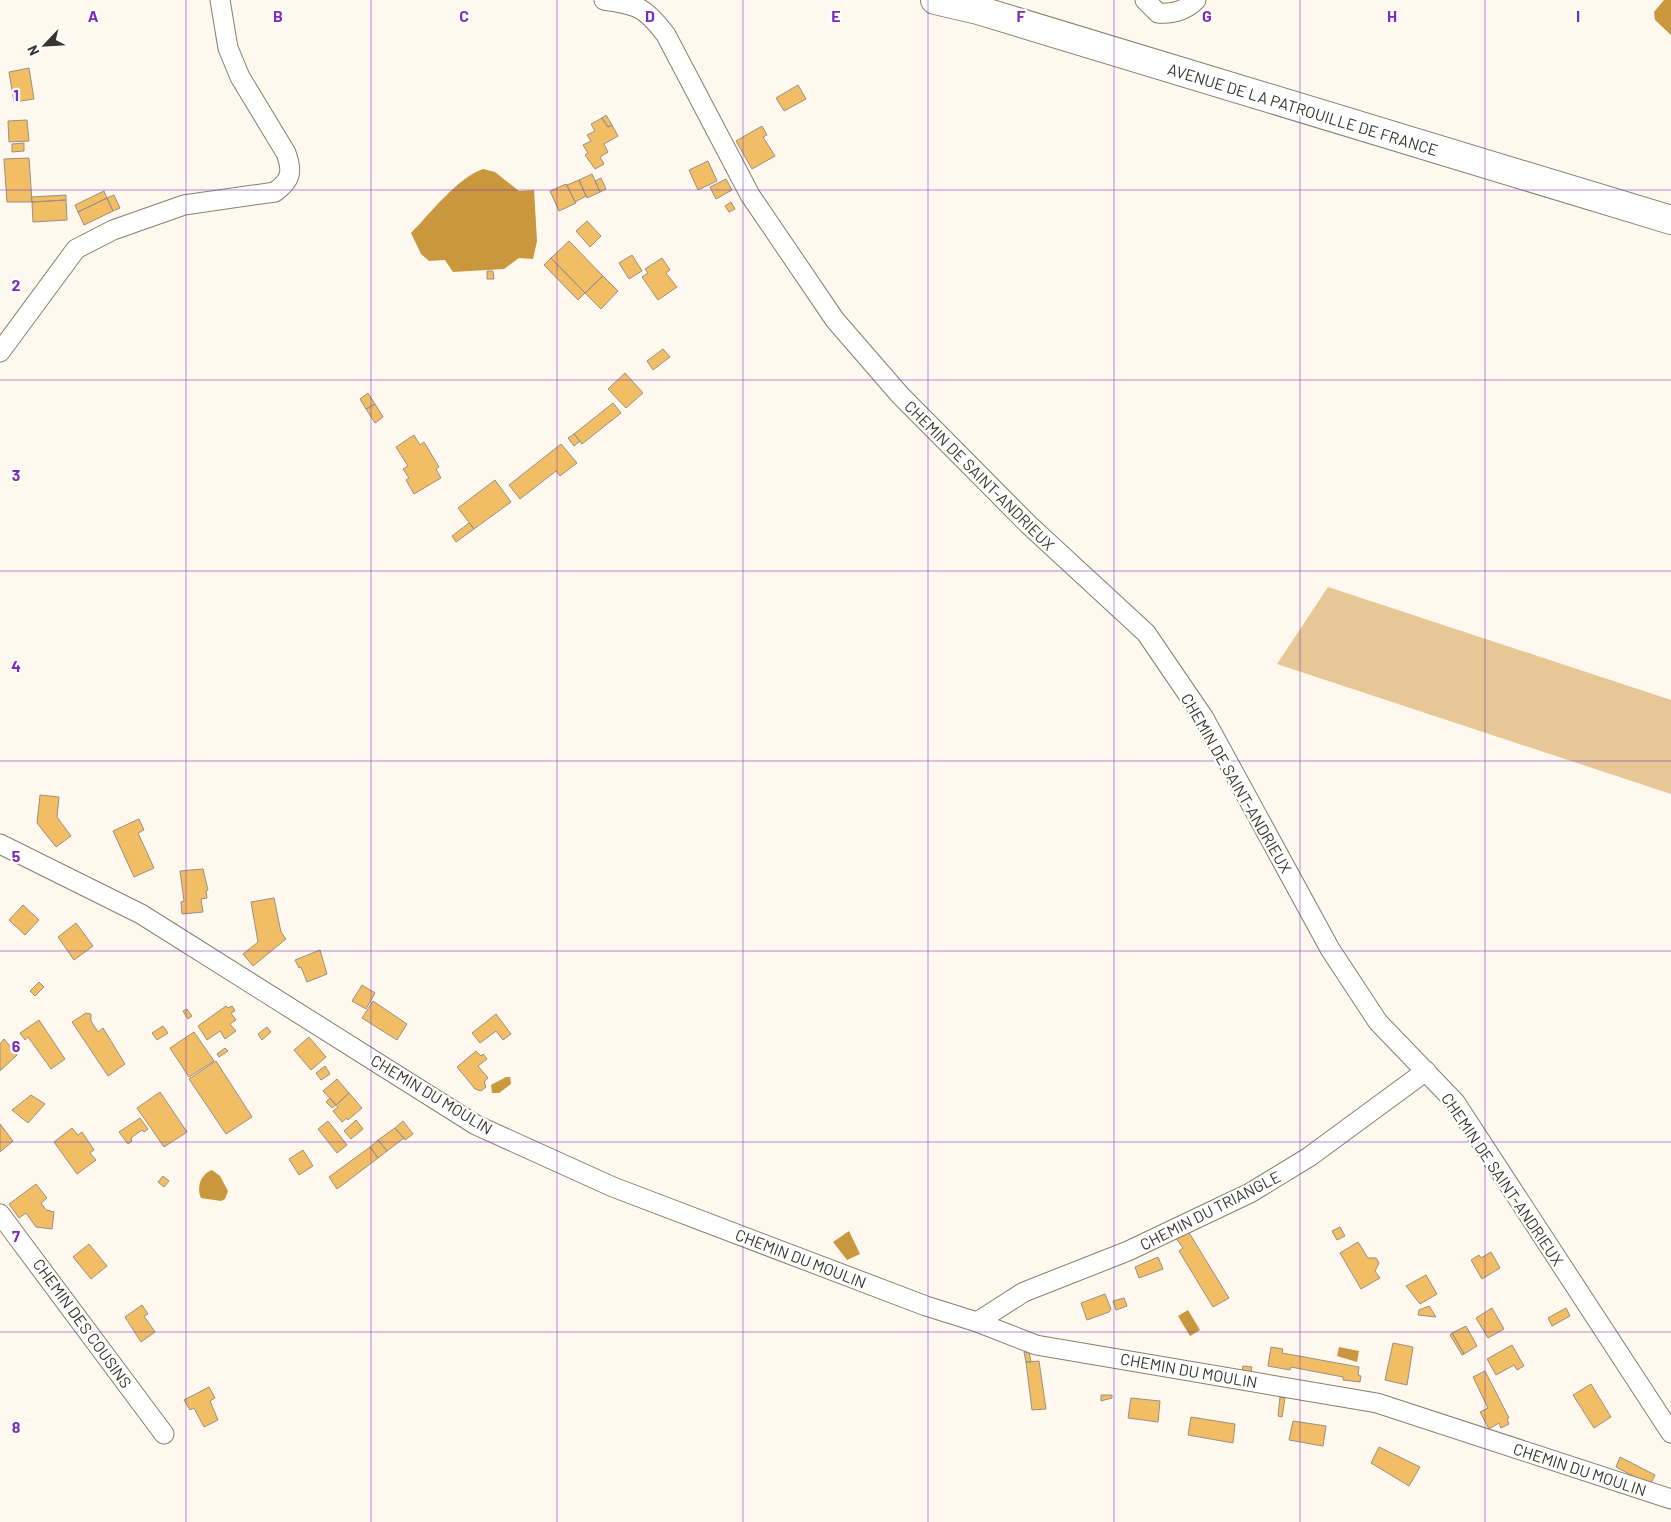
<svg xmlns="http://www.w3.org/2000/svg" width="1671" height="1522" viewBox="0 0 1671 1522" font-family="Barlow,sans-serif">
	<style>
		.green { fill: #e6c795 }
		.water { fill: #c9973e }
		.building { fill: #f1be66; stroke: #999082 }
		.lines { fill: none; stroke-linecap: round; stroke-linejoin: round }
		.minor-casing { stroke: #877e70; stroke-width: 21 }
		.primary-casing { stroke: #877e70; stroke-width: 30 }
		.minor { stroke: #fff; stroke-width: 19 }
		.primary { stroke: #fff; stroke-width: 28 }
		.grid { fill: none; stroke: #7b2cbf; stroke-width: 1; stroke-opacity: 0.55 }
		.labels { text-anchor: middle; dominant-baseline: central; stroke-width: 4.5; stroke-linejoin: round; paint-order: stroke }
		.street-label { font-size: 16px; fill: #39352f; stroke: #fff }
		.grid-label { font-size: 16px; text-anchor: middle; font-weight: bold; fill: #7b2cbf; stroke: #fff; stroke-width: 4.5; stroke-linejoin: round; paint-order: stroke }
	</style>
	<rect width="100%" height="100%" fill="#fef8ef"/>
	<path class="green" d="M1328 587 1671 700V794L1277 664Z"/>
	<path class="water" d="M1664 0H1671V35L1655 20 1654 12Z
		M483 169 495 172 519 191 534 190 537 241 533 259 519 258 504 269 453 272 445 260 429 261 421 254 411 233C431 213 457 178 483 169Z
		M506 1077H510L511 1084 499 1093H492L491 1085Z
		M212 1170 220 1176 228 1191 225 1199 221 1201 201 1198C196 1187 201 1174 212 1170Z
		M849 1231 860 1254 847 1260 833 1242Z
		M1188 1310 1200 1330 1190 1336 1178 1316Z
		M1339 1347 1359 1351 1357 1362 1337 1356Z"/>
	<path class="building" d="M29 68 34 99 14 102 9 72Z
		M798 85 806 99 784 111 776 98Z
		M606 115 612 125 608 127 602 118Z
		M602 118 608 127 612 125 618 136 604 144 608 152 600 157 604 164 595 169 585 155 588 153 583 145 591 141 587 135 595 131 591 124Z
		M27 120 29 141 9 142 8 121Z
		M762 126 767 135 763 137 775 156 752 169 736 141Z
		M24 143V151L12 152V144Z
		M29 158 32 202H7L4 159Z
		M708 161 717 181 698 190 689 170Z
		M592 174 600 192 587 198 579 180Z
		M601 178 606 189 600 192 595 181Z
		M726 179 732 190 716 199 710 187Z
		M579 180 586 196 575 202 567 185Z
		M566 184 576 203 559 211 550 191Z
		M104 191 107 198 78 212 75 205Z
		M66 195V200L32 202 31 197Z
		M114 195 120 208 113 211 107 198Z
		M107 198 113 211 84 225 78 212Z
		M66 200 67 220 33 222 32 202Z
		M731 202 735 209 729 212 725 206Z
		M587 221 601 236 590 247 576 231Z
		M569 241 603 276 585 293 551 258Z
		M632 255 642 271 629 279 619 263Z
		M551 258 585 293 578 300 544 265Z
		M662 258 670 270 666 273 677 287 658 300 642 277 648 273 645 269Z
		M487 271H493L494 279H487Z
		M603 276 618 291 601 309 585 293Z
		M663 349 670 357 653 370 647 361Z
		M625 373 643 393 626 408 608 389Z
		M368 393 375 404 366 409 360 399Z
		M613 403 621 413 582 444 574 434Z
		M375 404 383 417 375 423 366 409Z
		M574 434 580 441 574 446 568 438Z
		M414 435 420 445 424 442 439 467 436 469 441 478 414 494 406 480 409 478 403 469 408 466 396 447Z
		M561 444 577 463 560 476 556 471 520 499 509 485Z
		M495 480 511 502 474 529 458 508Z
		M469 523 474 529 456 542 452 536Z
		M40 795 59 797 57 817 71 836 56 847 37 823Z
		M139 819 144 830 138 833 154 868 134 877 113 831Z
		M203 869 208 890 206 891 207 898 201 899 203 912 182 914 181 902 184 901 180 871Z
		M274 898 281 932 286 939 253 966 243 954 258 942 251 902Z
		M23 905 39 920 25 935 9 920Z
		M76 923 93 946 74 960 58 937Z
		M320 950 327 974 307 982 301 967 299 968 295 960Z
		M39 982 44 987 35 996 30 991Z
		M362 985 375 993 366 1009 352 1001Z
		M373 1001 407 1024 397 1040 362 1018Z
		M226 1006 228 1008 232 1006 235 1011 231 1013 236 1020 230 1024 236 1031 225 1039 220 1031 207 1040 198 1026Z
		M187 1009 192 1016 188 1019 183 1011Z
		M86 1013 91 1014V1021L98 1032 103 1028 125 1064 108 1076 72 1022Z
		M496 1014 511 1034 503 1040 496 1031 480 1043 472 1033Z
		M39 1020 65 1059 51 1069 28 1037 25 1040 20 1033Z
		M163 1026 168 1033 157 1040 152 1033Z
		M267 1027 271 1032 262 1040 258 1034Z
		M194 1032 214 1061 189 1077 170 1048Z
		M309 1037 326 1057 311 1070 294 1050Z
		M4 1039 17 1055 0 1071V1044Z
		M225 1048 228 1051 219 1057 217 1054Z
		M476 1051 481 1056 483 1054 487 1059 478 1066 488 1078 484 1082 486 1087 481 1091 475 1089 457 1067Z
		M216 1061 252 1117 226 1134 189 1079Z
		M325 1066 330 1074 321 1080 316 1073Z
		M337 1079 349 1093 336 1105 323 1091Z
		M160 1092 187 1132 164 1147 137 1108Z
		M349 1093 362 1108 348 1120 347 1118 342 1122 333 1111 338 1107 336 1105Z
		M31 1095 45 1104 28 1123 12 1110Z
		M330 1098 336 1105 332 1108 326 1102Z
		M140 1118 148 1129 144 1132 142 1130 131 1138 132 1141 128 1144 119 1132Z
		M356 1120 363 1129 351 1139 344 1131Z
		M328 1121 347 1145 337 1153 318 1129Z
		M403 1121 413 1134 405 1140 395 1128Z
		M0 1124 13 1141 0 1152Z
		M72 1128 78 1135 82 1132 94 1150 90 1153 96 1160 77 1174 54 1142Z
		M395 1128 404 1138 387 1151 378 1140Z
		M378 1140 387 1151 378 1158 370 1147Z
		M370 1147 378 1158 337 1189 329 1177Z
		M303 1150 313 1166 299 1175 289 1159Z
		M163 1176 169 1181 164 1187 158 1182Z
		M36 1184 47 1198 41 1203 46 1210 54 1212 52 1229 36 1227 26 1213 19 1218 9 1204Z
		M1340 1227 1345 1236 1337 1240 1332 1231Z
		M1188 1231 1229 1298 1213 1307 1179 1251 1183 1248 1176 1238Z
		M1358 1242 1368 1258H1376L1379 1263 1375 1271 1380 1278 1361 1289 1340 1253Z
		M89 1244 107 1266 91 1279 73 1257Z
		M1491 1252 1500 1268 1482 1279 1471 1260 1479 1255 1481 1258Z
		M1158 1257 1163 1269 1139 1278 1135 1267Z
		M1426 1275 1437 1294 1420 1304 1406 1286Z
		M1105 1294 1111 1309 1109 1312 1087 1320 1081 1303Z
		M1124 1298 1127 1306 1116 1310 1113 1301Z
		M142 1305 148 1314 144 1316 155 1332 141 1342 125 1317Z
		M1429 1306 1436 1317 1418 1315 1419 1310Z
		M1492 1308 1504 1329 1488 1338 1476 1318Z
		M1566 1308 1570 1316 1552 1326 1548 1318Z
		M1466 1326 1477 1346 1464 1354 1452 1333Z
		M1452 1333 1464 1354 1462 1355 1450 1335Z
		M1393 1343 1413 1347 1407 1385 1385 1380Z
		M1512 1345 1524 1366 1517 1370 1514 1365 1496 1375 1487 1359Z
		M1271 1347 1283 1349 1282 1353 1359 1367 1358 1375 1361 1376 1360 1382 1343 1380V1377L1291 1367 1290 1370 1268 1366Z
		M1024 1352H1029L1031 1362H1026Z
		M1039 1361 1046 1409 1032 1410 1026 1362Z
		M1243 1366 1252 1367 1251 1372 1242 1371Z
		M1485 1371 1509 1418 1507 1419 1509 1424 1501 1428 1499 1423 1489 1429 1480 1412 1488 1408 1473 1377Z
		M1591 1384 1611 1417 1594 1428 1573 1395Z
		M209 1387 215 1398 210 1401 218 1420 204 1427 194 1408 190 1410 184 1400Z
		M1101 1395H1112V1398L1101 1401Z
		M1280 1397 1285 1398 1282 1417 1278 1416Z
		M1131 1398 1160 1401 1158 1422 1128 1418Z
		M1191 1417 1235 1424 1233 1443 1188 1435Z
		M1293 1421 1326 1426 1323 1446 1289 1440Z
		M1379 1447 1420 1467 1409 1486 1371 1463Z
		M1620 1457 1655 1475 1650 1485 1616 1467Z"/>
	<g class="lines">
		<g class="minor-casing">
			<path id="minor" d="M604 0C638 5 645 7 666 35L750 195 835 320 900 395 1029 525 1146 633 1204 718 1330 949 1378 1022 1455 1102 1671 1433
				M1145 0 1158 13C1173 14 1185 11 1196 0
				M0 352 76 249 113 230 184 205 275 192C291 180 293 172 286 153L240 77 228 48 220 0
				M0 844 141 914 476 1125 613 1187 926 1306 977 1322 1036 1345 1377 1403 1671 1499
				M0 1214 164 1434
				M977 1322 1024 1292 1128 1251 1250 1193 1309 1157 1426 1071"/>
		</g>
		<g class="primary-casing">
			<path id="primary" d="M935 0 978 10 1671 220"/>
		</g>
		<use href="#minor" class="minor"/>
		<use href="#primary" class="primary"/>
	</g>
	<path class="grid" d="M186 0V1522M371 0V1522M557 0V1522M743 0V1522M928 0V1522M1114 0V1522M1300 0V1522M1485 0V1522M0 190H1671M0 380H1671M0 571H1671M0 761H1671M0 951H1671M0 1142H1671M0 1332H1671"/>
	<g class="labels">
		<g class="street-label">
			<text transform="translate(1303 109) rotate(17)">AVENUE DE LA PATROUILLE DE FRANCE</text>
			<text transform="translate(980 475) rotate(45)">CHEMIN DE SAINT-ANDRIEUX</text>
			<text transform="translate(1237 783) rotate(60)">CHEMIN DE SAINT-ANDRIEUX</text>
			<text transform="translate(432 1094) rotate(31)">CHEMIN DU MOULIN</text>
			<text transform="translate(1503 1179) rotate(56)">CHEMIN DE SAINT-ANDRIEUX</text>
			<text transform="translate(1210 1210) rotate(-27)">CHEMIN DU TRIANGLE</text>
			<text transform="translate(801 1258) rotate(21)">CHEMIN DU MOULIN</text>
			<text transform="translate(83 1323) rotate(54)">CHEMIN DES COUSINS</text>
			<text transform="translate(1189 1370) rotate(10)">CHEMIN DU MOULIN</text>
			<text transform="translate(1580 1469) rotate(18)">CHEMIN DU MOULIN</text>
		</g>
	</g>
	<g class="grid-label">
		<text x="93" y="22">A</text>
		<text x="278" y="22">B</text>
		<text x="464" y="22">C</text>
		<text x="650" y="22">D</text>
		<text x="836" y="22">E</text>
		<text x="1021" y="22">F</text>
		<text x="1207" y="22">G</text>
		<text x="1392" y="22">H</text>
		<text x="1578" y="22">I</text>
		<text x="16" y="101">1</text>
		<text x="16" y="291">2</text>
		<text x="16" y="481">3</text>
		<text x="16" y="672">4</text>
		<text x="16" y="862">5</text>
		<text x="16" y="1052">6</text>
		<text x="16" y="1242">7</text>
		<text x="16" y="1433">8</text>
	</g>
	<g transform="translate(45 45) rotate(245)" stroke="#ffffff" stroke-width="4" paint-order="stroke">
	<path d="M0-4L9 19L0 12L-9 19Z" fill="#39352f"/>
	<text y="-8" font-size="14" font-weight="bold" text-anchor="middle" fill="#39352f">N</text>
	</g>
</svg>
